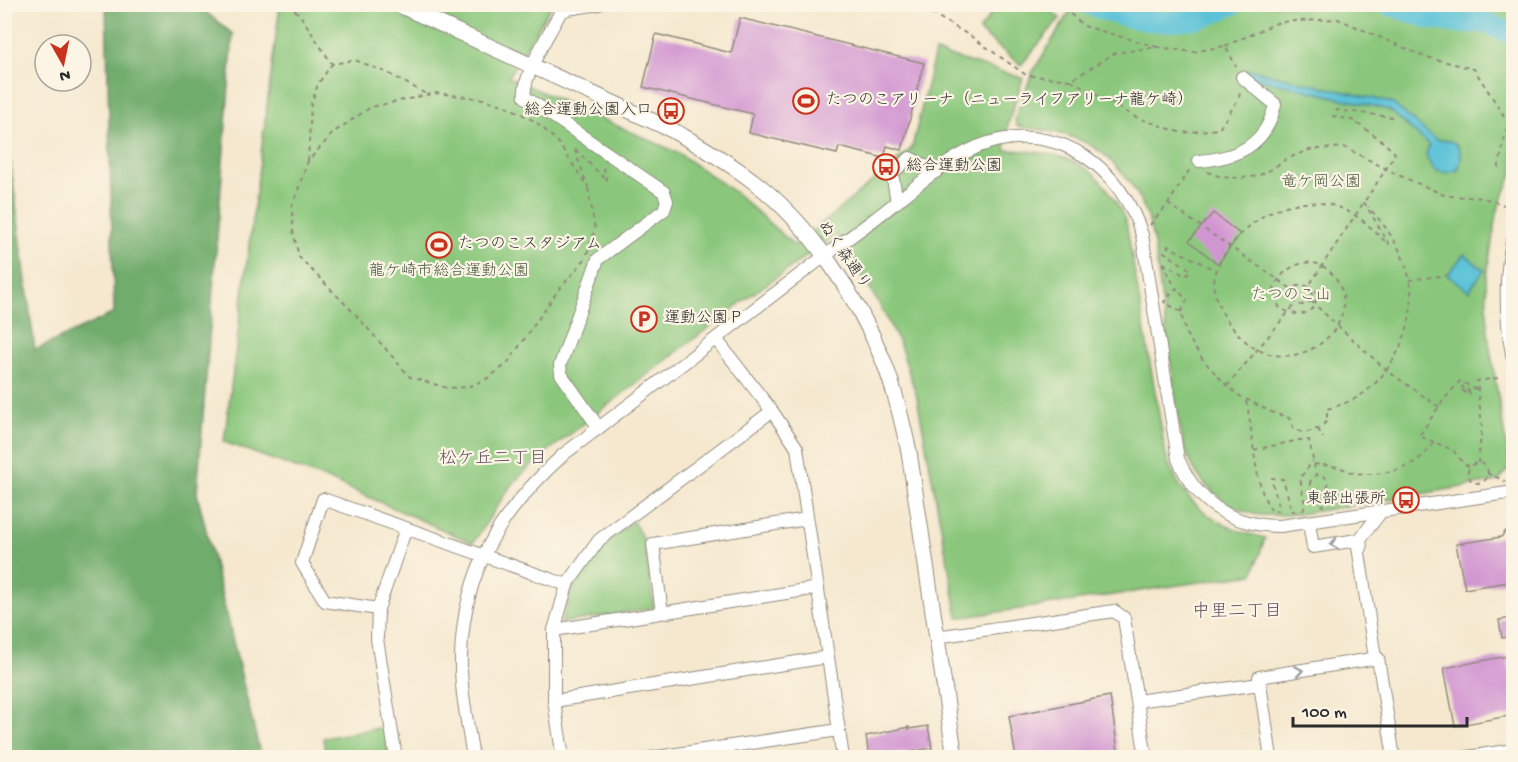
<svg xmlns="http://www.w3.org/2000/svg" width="1518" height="762" viewBox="0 0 1518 762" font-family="'Gochi Hand','Klee One',sans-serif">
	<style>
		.green { fill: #8ac77c; stroke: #5a7954; stroke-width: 1.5 }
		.forest { fill: #6fac6c; stroke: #4d6c4c; stroke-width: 1.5 }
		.water { fill: #5bc2d8; stroke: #437682; stroke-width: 1.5 }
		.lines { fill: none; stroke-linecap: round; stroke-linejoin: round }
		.river { stroke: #5bc2d8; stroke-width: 21 }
		.building { fill: #d195d1 }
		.minor-casing { stroke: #908a7d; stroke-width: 14 }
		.major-casing { stroke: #908a7d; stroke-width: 17 }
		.path { stroke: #908a7d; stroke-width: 2; stroke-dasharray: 4.5 4.5; stroke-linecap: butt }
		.minor { stroke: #fff; stroke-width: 12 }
		.major { stroke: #fff; stroke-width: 15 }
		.oneway { stroke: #a0a0a0 }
		.labels { text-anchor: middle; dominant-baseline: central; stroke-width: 4.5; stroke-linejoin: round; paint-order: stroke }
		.poi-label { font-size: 16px; fill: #2b2b2b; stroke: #fcf5e5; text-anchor: start }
		.park-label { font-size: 16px; fill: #485a43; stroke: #fcf5e5 }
		.street-label { font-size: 16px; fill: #2b2b2b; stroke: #fcf5e5 }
		.neighbourhood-label { font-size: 18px; fill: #655065; stroke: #fcf5e5 }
	</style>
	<rect width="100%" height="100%" fill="#fcf5e5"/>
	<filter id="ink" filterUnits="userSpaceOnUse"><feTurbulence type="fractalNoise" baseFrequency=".0167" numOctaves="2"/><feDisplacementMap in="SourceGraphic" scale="12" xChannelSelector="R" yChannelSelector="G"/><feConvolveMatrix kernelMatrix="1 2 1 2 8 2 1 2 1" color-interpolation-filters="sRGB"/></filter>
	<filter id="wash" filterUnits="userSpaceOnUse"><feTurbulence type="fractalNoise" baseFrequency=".008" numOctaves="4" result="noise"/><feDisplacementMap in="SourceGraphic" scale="24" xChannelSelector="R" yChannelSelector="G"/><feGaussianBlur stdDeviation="1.35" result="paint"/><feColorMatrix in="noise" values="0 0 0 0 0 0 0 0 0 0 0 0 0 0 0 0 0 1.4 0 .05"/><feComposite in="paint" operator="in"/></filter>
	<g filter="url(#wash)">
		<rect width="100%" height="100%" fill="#f5e8cf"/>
		<path class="green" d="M280 5H552L508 77 678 153 737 194 795 246 912 148 935 52 1023 78 1008 124 1005 150C1066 152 1100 161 1126 222L1166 456C1182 505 1217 527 1265 538L1253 574 958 618 917 397 900 345 881 307 837 235 751 295 539 458 511 485 473 543 332 481 224 442Z
			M997 5H1044L1060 18 1021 65 979 31Z
			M1074 5H1513V172L1498 209 1486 277 1488 336 1510 468 1498 481 1300 514C1285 514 1268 517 1254 514 1231 508 1208 492 1196 472 1181 449 1179 419 1175 393 1170 355 1164 317 1159 280 1156 258 1153 228 1144 208 1136 186 1112 158 1092 146 1070 133 1042 130 1017 126L1015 119 1032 73Z
			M633 521 644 541 654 608 561 623C565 612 567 601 572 591 584 561 609 540 633 521Z
			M385 727 389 757H326L323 738Z"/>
		<path class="forest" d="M106 5H197L233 34 197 493 261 757H5V120L35 350 114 313Z"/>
		<path class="water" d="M1248 69 1392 103 1437 141C1458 137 1466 152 1458 170L1447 173 1434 170 1426 155 1429 145 1389 110 1247 76Z
			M1464 254 1484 270 1469 291 1447 275Z"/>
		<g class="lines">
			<path class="river" d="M1088 4C1120 18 1159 26 1194 19 1208 17 1221 9 1234 4
				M1387 4 1431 19 1458 23 1485 22 1508 33"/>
		</g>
		<g id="blocks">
			<path class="building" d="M740 18 924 63 902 150 887 146 884 158 839 147 837 154 749 133 753 114 643 87 656 34 731 53Z
				M1213 213 1240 234 1218 264 1189 241Z
				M1511 525 1514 536V581L1465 589 1456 544 1501 537Z
				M1514 618V636L1502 638 1499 620Z
				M1507 656 1514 690V715L1455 726 1444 668Z
				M1110 696 1119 758H1016L1009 716Z
				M928 726 932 748 884 757 883 754 869 757 866 736 909 727V729Z"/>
		</g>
	</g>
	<g filter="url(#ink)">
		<use href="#blocks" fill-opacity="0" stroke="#908a7d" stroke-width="1.5"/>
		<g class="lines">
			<g class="minor-casing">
				<path id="minor" d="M1199 161C1237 158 1267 145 1275 104L1242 77
					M897 202 892 173 910 158 936 172
					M716 339 772 411 797 448 843 758
					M599 428 561 374 560 365 598 259 664 210 667 201 664 192 525 97C521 78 550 32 560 13L567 9 599 4
					M1309 523 1313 547 1357 540 1375 658
					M1361 548 1360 539 1381 512
					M378 609 406 528
					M662 613 653 544 807 519
					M554 630 818 588
					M936 637 1114 611 1124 618 1146 758
					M554 701 828 657
					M1137 701 1260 684
					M396 758 377 639 378 609 325 601 302 563 323 499 567 585
					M473 758C468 724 460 690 461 657 463 569 501 511 564 454 667 377 768 297 872 221 906 196 948 155 988 143 1061 122 1121 168 1142 235L1178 459C1197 503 1232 526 1280 526L1514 492
					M563 758 554 701V630L567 585 599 540 772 411
					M650 758 839 730
					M1271 758 1259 677 1378 658 1394 758
					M1461 758 1514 750"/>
			</g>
			<g class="major-casing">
				<path id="major" d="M397 4 672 130C699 145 727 161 753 181 809 223 857 296 883 360 895 390 902 421 909 452L955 758
					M1514 241C1505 280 1507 318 1514 357"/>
			</g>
			<path class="path" d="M288 4 300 15 332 64 355 60 388 73 426 94
				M916 4 972 37 1026 75 1071 80 1115 53 1157 47 1084 26 1059 4
				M1225 46 1279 22 1338 19 1423 56 1474 69 1508 122 1498 170
				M1157 47 1193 52 1225 46 1236 66
				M1071 80 1135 117 1182 133 1219 129 1239 98 1240 91
				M308 161 311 104 318 84 332 64
				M1207 172 1221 177 1240 178 1258 176 1272 169 1286 159 1309 150 1344 147 1396 174 1447 196 1484 198 1504 205
				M1364 202 1389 244C1381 239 1376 232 1369 226 1356 214 1338 205 1320 203 1301 201 1279 206 1263 216 1239 232 1205 267 1216 298 1222 315 1230 326 1243 339 1294 387 1372 322 1333 275 1314 252 1285 264 1274 287L1279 307C1297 320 1320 315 1316 290L1308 287 1364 202C1375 186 1386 170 1395 153L1380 139 1352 120 1333 116 1337 110 1392 117
				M1168 204 1293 290
				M1150 225 1168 204 1190 169
				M587 254 595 229 588 187
				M585 259 557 292 507 364 488 378 468 387 447 388 410 377 357 316 299 257 293 231 292 207 308 161 334 132 371 107 436 93 484 99 509 107 536 122 557 141 588 187 574 148 607 181 602 164
				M1163 263 1186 276 1191 270 1164 252 1168 246 1217 271
				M1163 263 1175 287
				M1409 280 1447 275
				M1292 295a10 10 0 1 1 20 0a10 10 0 1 1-20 0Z
				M1311 301 1386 370 1439 407
				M1181 312 1164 302 1176 288 1187 300 1181 312 1186 334 1203 360 1227 386 1240 396 1271 412 1289 418C1291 421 1291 424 1293 427 1303 438 1320 429 1327 421V409C1339 405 1351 402 1361 395 1395 372 1417 322 1410 282 1405 253 1388 228 1368 207
				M1227 386 1296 303
				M1462 390 1468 395 1470 394 1462 387 1464 386 1470 392
				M1246 401C1254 431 1253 487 1272 511H1278L1279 506 1272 482V478L1283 479 1292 511H1295
				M1318 429 1323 438
				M1434 442 1419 436 1442 402 1460 381 1479 391
				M1254 450 1299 440H1309L1314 464C1321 465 1329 465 1337 467 1343 468 1349 472 1355 473 1384 477 1418 469 1434 442L1453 450 1463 463 1470 467
				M1478 463 1482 426 1477 381 1498 378
				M1468 473a10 10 0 1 1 20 0a10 10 0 1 1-20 0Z
				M1314 464 1316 475
				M1487 473 1505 481
				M1310 484a9 9 0 1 1 18 0a9 9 0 1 1-18 0Z
				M1320 495 1323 507
				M1303 511 1305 505 1300 478 1313 461"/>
			<use href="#minor" class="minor"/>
			<use href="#major" class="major"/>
		</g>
		<defs><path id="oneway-chevron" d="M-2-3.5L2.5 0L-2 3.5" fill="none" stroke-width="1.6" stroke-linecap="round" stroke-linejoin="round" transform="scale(1.5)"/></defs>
		<g class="oneway">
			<use href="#oneway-chevron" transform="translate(1334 544) rotate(171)"/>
			<use href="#oneway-chevron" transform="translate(1299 671) rotate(-9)"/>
		</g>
	</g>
	<defs>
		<g id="stadium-ring" transform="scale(1.35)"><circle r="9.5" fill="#fcf5e5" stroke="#c8321e" stroke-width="1.5"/><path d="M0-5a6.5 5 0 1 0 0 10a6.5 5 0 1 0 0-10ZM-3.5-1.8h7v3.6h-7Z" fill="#c8321e"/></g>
		<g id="bus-ring" transform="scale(1.35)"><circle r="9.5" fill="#fcf5e5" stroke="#c8321e" stroke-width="1.5"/><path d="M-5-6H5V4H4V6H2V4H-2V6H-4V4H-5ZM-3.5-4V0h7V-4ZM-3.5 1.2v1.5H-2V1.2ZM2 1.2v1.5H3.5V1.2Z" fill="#c8321e"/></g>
		<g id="parking-ring" transform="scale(1.35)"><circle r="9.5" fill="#fcf5e5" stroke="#c8321e" stroke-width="1.5"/><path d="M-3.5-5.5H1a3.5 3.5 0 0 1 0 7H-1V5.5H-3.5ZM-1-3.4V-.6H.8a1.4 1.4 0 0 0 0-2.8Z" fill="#c8321e"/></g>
	</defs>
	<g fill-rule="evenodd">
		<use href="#stadium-ring" x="806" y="101"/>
		<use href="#bus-ring" x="671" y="111"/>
		<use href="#bus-ring" x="886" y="167"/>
		<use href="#stadium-ring" x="439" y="245"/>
		<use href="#parking-ring" x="644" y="319"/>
		<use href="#bus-ring" x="1406" y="500"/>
	</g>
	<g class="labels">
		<g class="poi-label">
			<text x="826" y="101">たつのこアリーナ（ニューライフアリーナ龍ケ崎）</text>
			<text x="652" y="111" text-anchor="end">総合運動公園入口</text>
			<text x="906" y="167">総合運動公園</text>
			<text x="458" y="245">たつのこスタジアム</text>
			<text x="664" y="319">運動公園Ｐ</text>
			<text x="1386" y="500" text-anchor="end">東部出張所</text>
		</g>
		<g class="park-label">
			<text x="1321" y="183">竜ケ岡公園</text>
			<text x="449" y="272">龍ケ崎市総合運動公園</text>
			<text x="1291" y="296">たつのこ山</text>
		</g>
		<g class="street-label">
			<text transform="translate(843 256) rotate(55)">ぬく森通り</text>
		</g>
		<g class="neighbourhood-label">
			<text x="493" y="459">松ケ丘二丁目</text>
			<text x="1237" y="612">中里二丁目</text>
		</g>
	</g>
	<rect width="1518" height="762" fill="none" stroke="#fcf5e5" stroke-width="24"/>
	<g transform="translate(63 63) rotate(171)"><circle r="28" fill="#fcf5e5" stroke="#a8a49b" stroke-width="1.5"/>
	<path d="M0-4.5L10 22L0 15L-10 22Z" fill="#c8321e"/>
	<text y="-9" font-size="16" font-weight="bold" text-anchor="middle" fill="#2b2b2b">N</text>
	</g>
	<path d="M1293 717v9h174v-9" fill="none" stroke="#2b2b2b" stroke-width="3"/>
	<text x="1302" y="717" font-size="18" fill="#2b2b2b" stroke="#fcf5e5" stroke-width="4.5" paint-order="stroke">100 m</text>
</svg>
